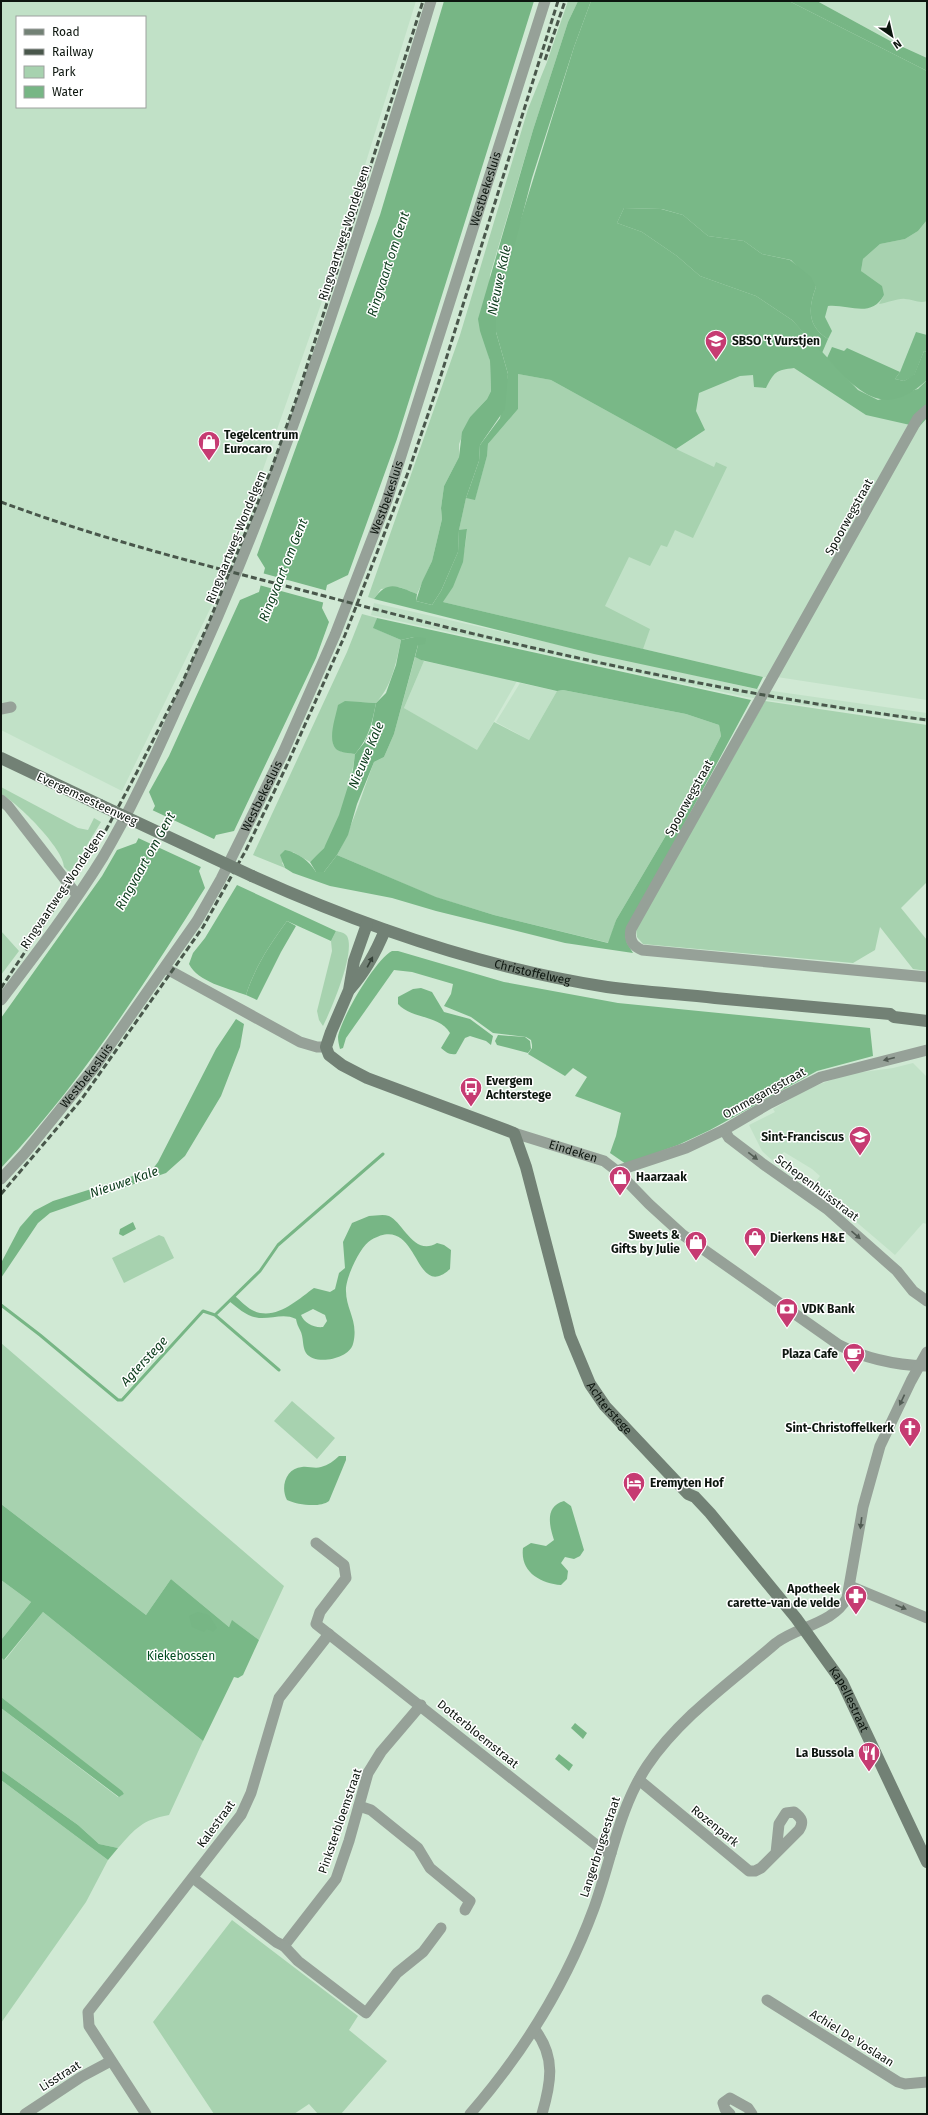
<svg xmlns="http://www.w3.org/2000/svg" width="928" height="2115" viewBox="0 0 928 2115" font-family="'Fira Sans',sans-serif">
	<style>
		.built { fill: #c1e1c7; fill-rule: evenodd }
		.green { fill: #a7d2af }
		.forest { fill: #79b887 }
		.water { fill: #77b685; fill-rule: evenodd }
		.pier { fill: #d0e9d4 }
		.lines { fill: none; stroke-linecap: round; stroke-linejoin: round }
		.stream { stroke: #77b685; stroke-width: 3 }
		.street { stroke: #96a198; stroke-width: 11 }
		.secondary { stroke: #728175; stroke-width: 12 }
		.rail { stroke: #49574b; stroke-width: 3; stroke-dasharray: 6 3; stroke-linecap: butt }
		.secondary-bridge { stroke: #728175; stroke-width: 12 }
		.oneway { fill: #354138 }
		.oneway2 { fill: #525c54 }
		.labels { text-anchor: middle; dominant-baseline: central; stroke-width: 3; stroke-linejoin: round; paint-order: stroke }
		.street-label { font-size: 12px; fill: #0d160f; stroke: #fff }
		.poi-label { font-size: 12px; font-weight: bold; fill: #0d160f; stroke: #fff; text-anchor: start }
		.park-label { font-size: 12px; fill: #004c1f; stroke: #fff }
		.water-label { font-size: 13px; font-style: italic; fill: #0b3b1b; stroke: #fff }
	</style>
	<rect width="100%" height="100%" fill="#d0e9d4"/>
	<path class="built" d="M1 1H416L328 284 225 578 122 791 1 730ZM17 17H145V107H17Z
		M591 1H789L927 71V700L777 677H763L443 602 466 498 500 418Z
		M817 1H927V58L894 43Z
		M374 603 751 688 927 713V722L746 697 371 615Z
		M424 661 517 681 477 751 404 708Z
		M520 683 557 691 529 740 496 722Z
		M913 1063 927 1077V1224L923 1223 895 1255 813 1185 820 1176 812 1169 784 1152 774 1162 762 1151 749 1125 775 1112 773 1109 806 1090 823 1083 848 1074 893 1068Z"/>
	<path class="green" d="M568 1H578L568 22 533 130 490 275 486 346 490 361 491 391 487 399 470 417 459 444V457L444 486 441 508 442 519 432 561 417 594 399 587 381 589 374 599 368 597 460 335 528 109 547 62Z
		M927 220V301C919 304 913 299 905 299 898 298 888 303 879 304L884 295 861 271 863 259 880 244 905 239 918 231Z
		M518 374 551 380 676 449 714 467 716 462 727 467 693 538 675 530 667 547 661 545 650 566 629 557 605 606 650 629 643 649 443 602C458 579 465 557 467 530H459L466 498 475 499 487 456 488 444 518 409Z
		M362 614 377 618 374 628 401 640C396 663 392 686 376 703L362 702 333 743C337 753 345 752 355 754 353 775 337 833 323 849 319 854 314 858 310 862L293 852 282 863 285 868 253 855 347 652Z
		M415 657 424 661 404 708 477 750 494 722 529 740 557 691 563 690 686 714 719 725 721 736 698 781 616 920 609 943 494 915 435 897 337 855C353 826 362 793 374 762L384 757 394 734Z
		M765 701 927 725V882L901 908 927 940V971L913 969 880 927 875 950 853 963 643 944 637 937 636 929Z
		M1 787 78 828 88 830 94 818 101 822 70 873 64 867C64 849 18 803 1 794Z
		M1 931 19 951 1 975Z
		M336 931C340 932 344 932 347 936 356 952 331 1010 323 1026L319 1020 317 1011 332 951 331 941Z
		M159 1235 164 1237 174 1258 124 1283 112 1258Z
		M1 1343 284 1586 259 1640 233 1621 229 1627 171 1579 146 1615 1 1504Z
		M292 1401 335 1438 317 1459 274 1421Z
		M1 1580 31 1602 1 1640Z
		M43 1612 203 1741 169 1815C142 1820 136 1828 118 1848L99 1844 78 1825 1 1770V1708L118 1797 124 1794 1 1697V1657L5 1660Z
		M1 1780 108 1860 86 1902 1 2023Z
		M232 1920 358 2016 349 2030 387 2061 341 2114H318L309 2104 294 2114H214L153 2022Z"/>
	<path class="forest" d="M591 1H789L927 71V220L918 231 905 239 880 244 863 259 861 271 882 286 884 295C871 319 849 304 828 306L825 317 832 331 828 339C807 326 808 308 816 287L791 260 762 254 744 241 708 236 683 215 662 209 624 208 617 223 642 232 677 256 700 276 756 296 792 320 858 390 878 400 918 389 927 380V418L919 427 866 415 794 368C776 370 774 372 766 388L754 387 753 375 740 376 699 393 696 411 705 430 676 449 551 380 518 374V409L488 444 487 456 475 500 466 498 479 461 480 445 500 418 508 374 496 332V317L515 238 574 47Z
		M916 332 927 335V352L924 351 914 376 904 381 895 379 900 372Z
		M467 529 463 562 453 587 443 602 763 677 757 689 594 654 374 599C388 579 398 587 417 594L416 601 432 605 441 591 458 552 459 530Z
		M377 618 751 700 625 934 627 943 633 953 565 943 436 911 392 898 330 886 293 873 285 868 280 855 285 850C299 853 309 861 316 872H324L337 855 436 897 494 915 608 943 616 920 698 781 721 736 719 725 686 714 563 690 557 691 421 660 415 657 418 645 414 637 401 640 373 628Z
		M345 701 376 703C372 723 369 738 355 754 350 753 340 753 336 749 327 740 336 716 338 705Z
		M237 885 336 931 331 941 287 921C270 944 255 967 246 995 227 988 198 982 189 964L193 953 205 938Z
		M392 951H398L504 982 618 1003 870 1028 873 1056 817 1071 710 1130 678 1145 626 1164 610 1153 616 1136 621 1113 575 1096 587 1077 573 1068 565 1076 528 1054 532 1048V1045L531 1040 526 1037 493 1033 471 1017 444 1006 451 994 453 984 412 972 394 970 346 1038 343 1048 340 1049C339 1045 338 1041 338 1037 341 1018 375 960 392 951Z
		M1 1504 146 1615 171 1579 229 1627 232 1620 259 1640 243 1675 238 1678 234 1677 203 1741 43 1612 4 1660 1 1657V1640L31 1602 1 1580Z
		M1 1697 122 1791 124 1794 119 1797 1 1708Z
		M1 1770 78 1825 99 1844 118 1848 108 1860 1 1780Z"/>
	<path class="water" d="M444 1H534L397 439 348 575 327 585 322 608 329 622 316 658 234 831 216 835 199 871 205 888C144 985 80 1084 1 1168V1018L102 876 117 850 136 843 155 806 149 792 169 756 240 600 259 592 265 568 257 555 380 215Z
		M578 1H591L574 47 532 178 496 317V332L508 374 505 409 480 445 479 461 466 498 459 530 458 552 441 591 432 605 416 601 422 582 432 561 442 519 441 508 444 486 459 457 462 432 470 417 487 399 491 391 490 361 480 331 478 319 533 130 568 22Z
		M789 1H817L894 43 927 58V71Z
		M624 208 661 209 683 215 708 236 744 241 762 254 790 260 811 277 816 287C808 308 807 326 828 339L822 353 792 320 756 296 700 276 677 256 642 232 617 223Z
		M832 347 844 351 847 348 900 372 895 379 904 381 914 375 924 351 927 352V380C884 420 858 392 827 358Z
		M414 637 426 638 425 644 418 645 394 734 384 757 374 762 357 804 348 835 337 855 324 872H316L310 862 324 848 339 815 353 770 355 754 364 743 371 728 376 703 386 693 396 665 401 640Z
		M287 921 296 926 281 952 257 1000 246 995C255 967 270 944 287 921Z
		M421 988 432 992 444 1012 470 1019 493 1036 491 1045 486 1041 470 1036 465 1038 456 1054C449 1055 446 1052 441 1048L450 1033C440 1015 411 1019 398 1004V997L413 989Z
		M236 1019 244 1024 240 1047 221 1096 185 1156 166 1173 50 1213 38 1223 1 1278V1263L20 1227 34 1211 53 1201 152 1170 158 1162 216 1049Z
		M498 1035 525 1037 530 1041 531 1049 528 1053 497 1045 495 1041Z
		M369 1216C375 1216 383 1214 389 1216 403 1222 414 1257 437 1243L444 1245 451 1250 450 1269C413 1303 420 1211 371 1240 360 1246 345 1279 346 1291 346 1310 359 1321 353 1344 349 1359 315 1366 306 1353 302 1347 304 1337 300 1330 298 1326 297 1324 296 1319 284 1313 272 1319 259 1318 247 1317 238 1308 229 1301L235 1296C240 1300 246 1307 252 1310 275 1322 297 1300 314 1288L330 1292 335 1289 339 1273 345 1268 343 1242 352 1223ZM313 1309 325 1315 327 1321 323 1327C314 1328 304 1323 301 1315Z
		M133 1222 136 1229 123 1236 119 1234 120 1229Z
		M339 1456H346V1460L329 1501C320 1508 298 1505 287 1500 280 1487 286 1468 302 1467 308 1466 315 1469 321 1467 328 1465 334 1461 339 1456Z
		M564 1501 571 1506 584 1550 580 1556 574 1559 565 1557 561 1563 568 1571 567 1579 561 1585C540 1583 520 1572 523 1548L531 1543 546 1546 554 1540C549 1525 545 1506 564 1501Z
		M198 1612 209 1615 217 1628 213 1632 207 1629 204 1632 192 1627 189 1616Z
		M575 1723 587 1733 583 1739 571 1728Z
		M559 1754 573 1765 569 1771 555 1759Z"/>
	<path class="pier" d="M262 573 328 591 325 603 259 585Z
		M150 809 216 840 203 868 136 837Z"/>
	<g class="lines">
		<path class="stream" d="M1 1305 40 1335 118 1400H122L203 1311 215 1315 279 1370
			M215 1315 260 1271 278 1245 383 1154"/>
		<g class="street">
			<path d="M927 410 918 418 631 929C629 939 632 946 642 950L927 977"/>
			<path d="M1 709 11 707"/>
			<path d="M1 800 8 806 77 895"/>
			<path d="M165 968 300 1042 317 1047H326"/>
			<path d="M1 1000C36 954 72 907 103 857 134 805 158 749 183 694 287 472 359 235 431 1"/>
			<path d="M724 1130 729 1138 763 1164 827 1209 897 1271 913 1291 927 1301"/>
			<path id="s1" d="M514 1133 604 1161 617 1171 649 1204 683 1235 839 1345C866 1359 896 1365 926 1366"/>
			<path d="M617 1171 686 1148 724 1130 770 1103 821 1077 927 1050"/>
			<path id="s2" d="M1 1179 25 1153 93 1069 197 921 221 879 283 753 335 635 387 500 545 1"/>
			<path d="M316 1543 344 1565 346 1578 320 1612 316 1624 604 1851 611 1853"/>
			<path d="M850 1586 927 1618"/>
			<path d="M639 1780 749 1871H755L761 1868 799 1830C804 1822 802 1818 794 1812L786 1813 779 1824 776 1853"/>
			<path d="M359 1806 371 1810 418 1848 430 1868 470 1901 465 1910"/>
			<path d="M193 1878 276 1942 284 1946 336 1879 349 1841 368 1773 381 1752 421 1705"/>
			<path d="M284 1946 298 1961 366 2013 397 1973 423 1952 441 1928"/>
			<path d="M767 2000 898 2082 905 2084 927 2082"/>
			<path d="M535 2030C556 2057 551 2083 542 2114"/>
			<path d="M25 2114 81 2077 111 2061"/>
			<path d="M146 2114 89 2026 88 2012 241 1815 251 1793 279 1698 329 1634"/>
			<path d="M470 2114C523 2053 566 1984 594 1908 611 1861 619 1808 647 1766 680 1717 732 1681 776 1643 798 1626 833 1624 847 1598L863 1507 880 1446 911 1381 927 1352"/>
			<path d="M730 2114 725 2109 723 2103 730 2098 748 2108 752 2114"/>
		</g>
		<g class="secondary">
			<path d="M1 758 100 805"/>
			<path id="s3" d="M252 876C365 927 484 968 607 987 643 992 679 994 715 998 773 1003 832 1009 890 1014L894 1017 927 1021"/>
			<path id="s4" d="M367 924 354 961 349 990 331 1032 326 1047 329 1055 342 1065 367 1078 514 1133 526 1167 570 1336 590 1384 605 1406 688 1494 695 1497 710 1513 796 1618 842 1682 927 1862"/>
			<path d="M350 989C366 971 376 952 385 930"/>
		</g>
		<path class="rail" d="M545 60 565 1
			M1 502C103 540 208 566 313 593 516 647 719 693 927 720
			M1 988 106 830 137 772 183 681 209 622 271 470 298 394 423 1
			M1 1194 81 1100 203 927 246 850 287 765 345 635 409 470 437 388 558 1"/>
		<path class="secondary-bridge" d="M100 805 252 876"/>
	</g>
	<defs><path id="oneway-solid" d="M-6-.8H1V-3.2L6.5 0L1 3.2V.8H-6Z"/></defs>
	<use class="oneway" href="#oneway-solid" transform="translate(370 962) rotate(-62)"/>
	<g class="oneway2">
		<use href="#oneway-solid" transform="translate(889 1059) rotate(166)"/>
		<use href="#oneway-solid" transform="translate(753 1156) rotate(38)"/>
		<use href="#oneway-solid" transform="translate(856 1235) rotate(41)"/>
		<use href="#oneway-solid" transform="translate(902 1400) rotate(115)"/>
		<use href="#oneway-solid" transform="translate(861 1523) rotate(97)"/>
		<use href="#oneway-solid" transform="translate(901 1607) rotate(23)"/>
	</g>
	<defs>
		<g id="school-pin" transform="scale(1.15)"><path d="M0 17L-7.5 6A9.5 9.5 0 1 1 7.5 6Z" fill="#c63b72" stroke="#fff"/><path d="M0-5L7-2L0 1L-7-2ZM-4 1L0 2.5L4 1V4Q0 6-4 4Z" fill="#fff"/></g>
		<g id="shop-pin" transform="scale(1.15)"><path d="M0 17L-7.5 6A9.5 9.5 0 1 1 7.5 6Z" fill="#c63b72" stroke="#fff"/><path d="M-5-2.5h2.3a2.7 3.5 0 0 1 5.4 0H5L5.5 6h-11ZM-1.5-2.5h3a1.5 2.3 0 0 0-3 0Z" fill="#fff"/></g>
		<g id="bus-pin" transform="scale(1.15)"><path d="M0 17L-7.5 6A9.5 9.5 0 1 1 7.5 6Z" fill="#c63b72" stroke="#fff"/><path d="M-5-6H5V4H4V6H2V4H-2V6H-4V4H-5ZM-3.5-4V0h7V-4ZM-3.5 1.2v1.5H-2V1.2ZM2 1.2v1.5H3.5V1.2Z" fill="#fff"/></g>
		<g id="bank-pin" transform="scale(1.15)"><path d="M0 17L-7.5 6A9.5 9.5 0 1 1 7.5 6Z" fill="#c63b72" stroke="#fff"/><path d="M-6-4H6V4H-6ZM0-2.3a2.3 2.3 0 1 0 0 4.6a2.3 2.3 0 1 0 0-4.6Z" fill="#fff"/></g>
		<g id="cafe-pin" transform="scale(1.15)"><path d="M0 17L-7.5 6A9.5 9.5 0 1 1 7.5 6Z" fill="#c63b72" stroke="#fff"/><path d="M-5.5-4.5H6V0H3Q3 3.5 0 3.5H-2.5Q-5.5 3.5-5.5 0ZM3-3.2v2h1.7v-2ZM-6 4.5H4V6H-6Z" fill="#fff"/></g>
		<g id="church-pin" transform="scale(1.15)"><path d="M0 17L-7.5 6A9.5 9.5 0 1 1 7.5 6Z" fill="#c63b72" stroke="#fff"/><path d="M-1.2-6h2.4v3.5h3.3v2.4h-3.3V6h-2.4V-.1h-3.3v-2.4h3.3Z" fill="#fff"/></g>
		<g id="hotel-pin" transform="scale(1.15)"><path d="M0 17L-7.5 6A9.5 9.5 0 1 1 7.5 6Z" fill="#c63b72" stroke="#fff"/><path d="M-6-4.5h1.5V1H6V5H4.5V3h-9V5H-6ZM-4 0a1.8 1.8 0 1 1 3.6 0ZM.5 0V-2.5h3Q6-2.5 6 0Z" fill="#fff"/></g>
		<g id="pharmacy-pin" transform="scale(1.15)"><path d="M0 17L-7.5 6A9.5 9.5 0 1 1 7.5 6Z" fill="#c63b72" stroke="#fff"/><path d="M-2-6h4v4h4v4h-4v4h-4v-4h-4v-4h4Z" fill="#fff"/></g>
		<g id="restaurant-pin" transform="scale(1.15)"><path d="M0 17L-7.5 6A9.5 9.5 0 1 1 7.5 6Z" fill="#c63b72" stroke="#fff"/><path d="M-5-6h1v4h1v-4h1v4h1v-4h1v5L-1.5 .5V6h-2V.5L-5-1ZM5-6V6H3V1.5H1.5Q1.5-4 5-6Z" fill="#fff"/></g>
	</defs>
	<g fill-rule="evenodd">
		<use href="#school-pin" x="716" y="341"/>
		<use href="#shop-pin" x="209" y="442"/>
		<use href="#bus-pin" x="471" y="1088"/>
		<use href="#school-pin" x="860" y="1137"/>
		<use href="#shop-pin" x="620" y="1177"/>
		<use href="#shop-pin" x="755" y="1238"/>
		<use href="#shop-pin" x="696" y="1242"/>
		<use href="#bank-pin" x="787" y="1309"/>
		<use href="#cafe-pin" x="854" y="1354"/>
		<use href="#church-pin" x="910" y="1428"/>
		<use href="#hotel-pin" x="634" y="1483"/>
		<use href="#pharmacy-pin" x="856" y="1596"/>
		<use href="#restaurant-pin" x="869" y="1753"/>
	</g>
	<g class="labels">
		<g class="street-label">
			<text stroke="none"><textPath href="#s2" startOffset="1113">Westbekesluis</textPath></text>
			<text transform="translate(344 233) rotate(-72)">Ringvaartweg-Wondelgem</text>
			<text stroke="none"><textPath href="#s2" startOffset="789">Westbekesluis</textPath></text>
			<text transform="translate(849 517) rotate(-61)">Spoorwegstraat</text>
			<text transform="translate(236 537) rotate(-68)">Ringvaartweg-Wondelgem</text>
			<text stroke="none"><textPath href="#s2" startOffset="465">Westbekesluis</textPath></text>
			<text transform="translate(689 798) rotate(-61)">Spoorwegstraat</text>
			<text transform="translate(87 799) rotate(25)">Evergemsesteenweg</text>
			<text transform="translate(63 889) rotate(-56)">Ringvaartweg-Wondelgem</text>
			<text stroke="none"><textPath href="#s3" startOffset="297">Christoffelweg</textPath></text>
			<text stroke="none"><textPath href="#s2" startOffset="134">Westbekesluis</textPath></text>
			<text transform="translate(764 1093) rotate(-29)">Ommegangstraat</text>
			<text stroke="none"><textPath href="#s1" startOffset="62">Eindeken</textPath></text>
			<text transform="translate(817 1188) rotate(37)">Schepenhuisstraat</text>
			<text stroke="none"><textPath href="#s4" startOffset="634">Achterstege</textPath></text>
			<text stroke="none"><textPath href="#s4" startOffset="1013">Kapellestraat</textPath></text>
			<text transform="translate(478 1734) rotate(39)">Dotterbloemstraat</text>
			<text transform="translate(340 1821) rotate(-71)">Pinksterbloemstraat</text>
			<text transform="translate(216 1824) rotate(-54)">Kalestraat</text>
			<text transform="translate(715 1826) rotate(39)">Rozenpark</text>
			<text transform="translate(600 1847) rotate(-72)">Langerbrugsestraat</text>
			<text transform="translate(852 2038) rotate(32)">Achiel De Voslaan</text>
			<text transform="translate(60 2076) rotate(-32)">Lisstraat</text>
		</g>
		<g class="poi-label">
			<text x="732" y="341">SBSO 't Vurstjen</text>
			<text x="224" y="435">Tegelcentrum<tspan x="224" dy="14">Eurocaro</tspan></text>
			<text x="486" y="1081">Evergem<tspan x="486" dy="14">Achterstege</tspan></text>
			<text x="844" y="1137" text-anchor="end">Sint-Franciscus</text>
			<text x="636" y="1177">Haarzaak</text>
			<text x="680" y="1235" text-anchor="end">Sweets &amp;<tspan x="680" dy="14">Gifts by Julie</tspan></text>
			<text x="770" y="1238">Dierkens H&amp;E</text>
			<text x="802" y="1309">VDK Bank</text>
			<text x="838" y="1354" text-anchor="end">Plaza Cafe</text>
			<text x="894" y="1428" text-anchor="end">Sint-Christoffelkerk</text>
			<text x="650" y="1483">Eremyten Hof</text>
			<text x="840" y="1589" text-anchor="end">Apotheek<tspan x="840" dy="14">carette-van de velde</tspan></text>
			<text x="854" y="1753" text-anchor="end">La Bussola</text>
		</g>
		<g class="park-label">
			<text x="181" y="1656">Kiekebossen</text>
		</g>
		<g class="water-label">
			<text transform="translate(388 264) rotate(-72)">Ringvaart om Gent</text>
			<text transform="translate(499 280) rotate(-78)">Nieuwe Kale</text>
			<text transform="translate(283 570) rotate(-68)">Ringvaart om Gent</text>
			<text transform="translate(366 755) rotate(-67)">Nieuwe Kale</text>
			<text transform="translate(145 861) rotate(-61)">Ringvaart om Gent</text>
			<text transform="translate(124 1182) rotate(-19)">Nieuwe Kale</text>
			<text transform="translate(144 1361) rotate(-47)">Agterstege</text>
		</g>
	</g>
	<rect width="928" height="2115" fill="none" stroke="#0d160f" stroke-width="4"/>
	<rect x="16" y="16" width="130" height="92" fill="#ffffff" stroke="#9ea29f"/>
	<rect x="24" y="29" width="20" height="6" fill="#728175" stroke="#9ea29f"/>
	<text x="52" y="36" font-size="12" fill="#0d160f">Road</text>
	<rect x="24" y="49" width="20" height="6" fill="#49574b" stroke="#9ea29f"/>
	<text x="52" y="56" font-size="12" fill="#0d160f">Railway</text>
	<rect x="24" y="66" width="20" height="12" fill="#a7d2af" stroke="#9ea29f"/>
	<text x="52" y="76" font-size="12" fill="#0d160f">Park</text>
	<rect x="24" y="86" width="20" height="12" fill="#77b685" stroke="#9ea29f"/>
	<text x="52" y="96" font-size="12" fill="#0d160f">Water</text>
	<g transform="translate(892 36) rotate(146)" stroke="#ffffff" stroke-width="3" paint-order="stroke">
	<path d="M0-3L7 15L0 10L-7 15Z" fill="#0d160f"/>
	<text y="-6" font-size="11" font-weight="bold" text-anchor="middle" fill="#0d160f">N</text>
	</g>
</svg>
